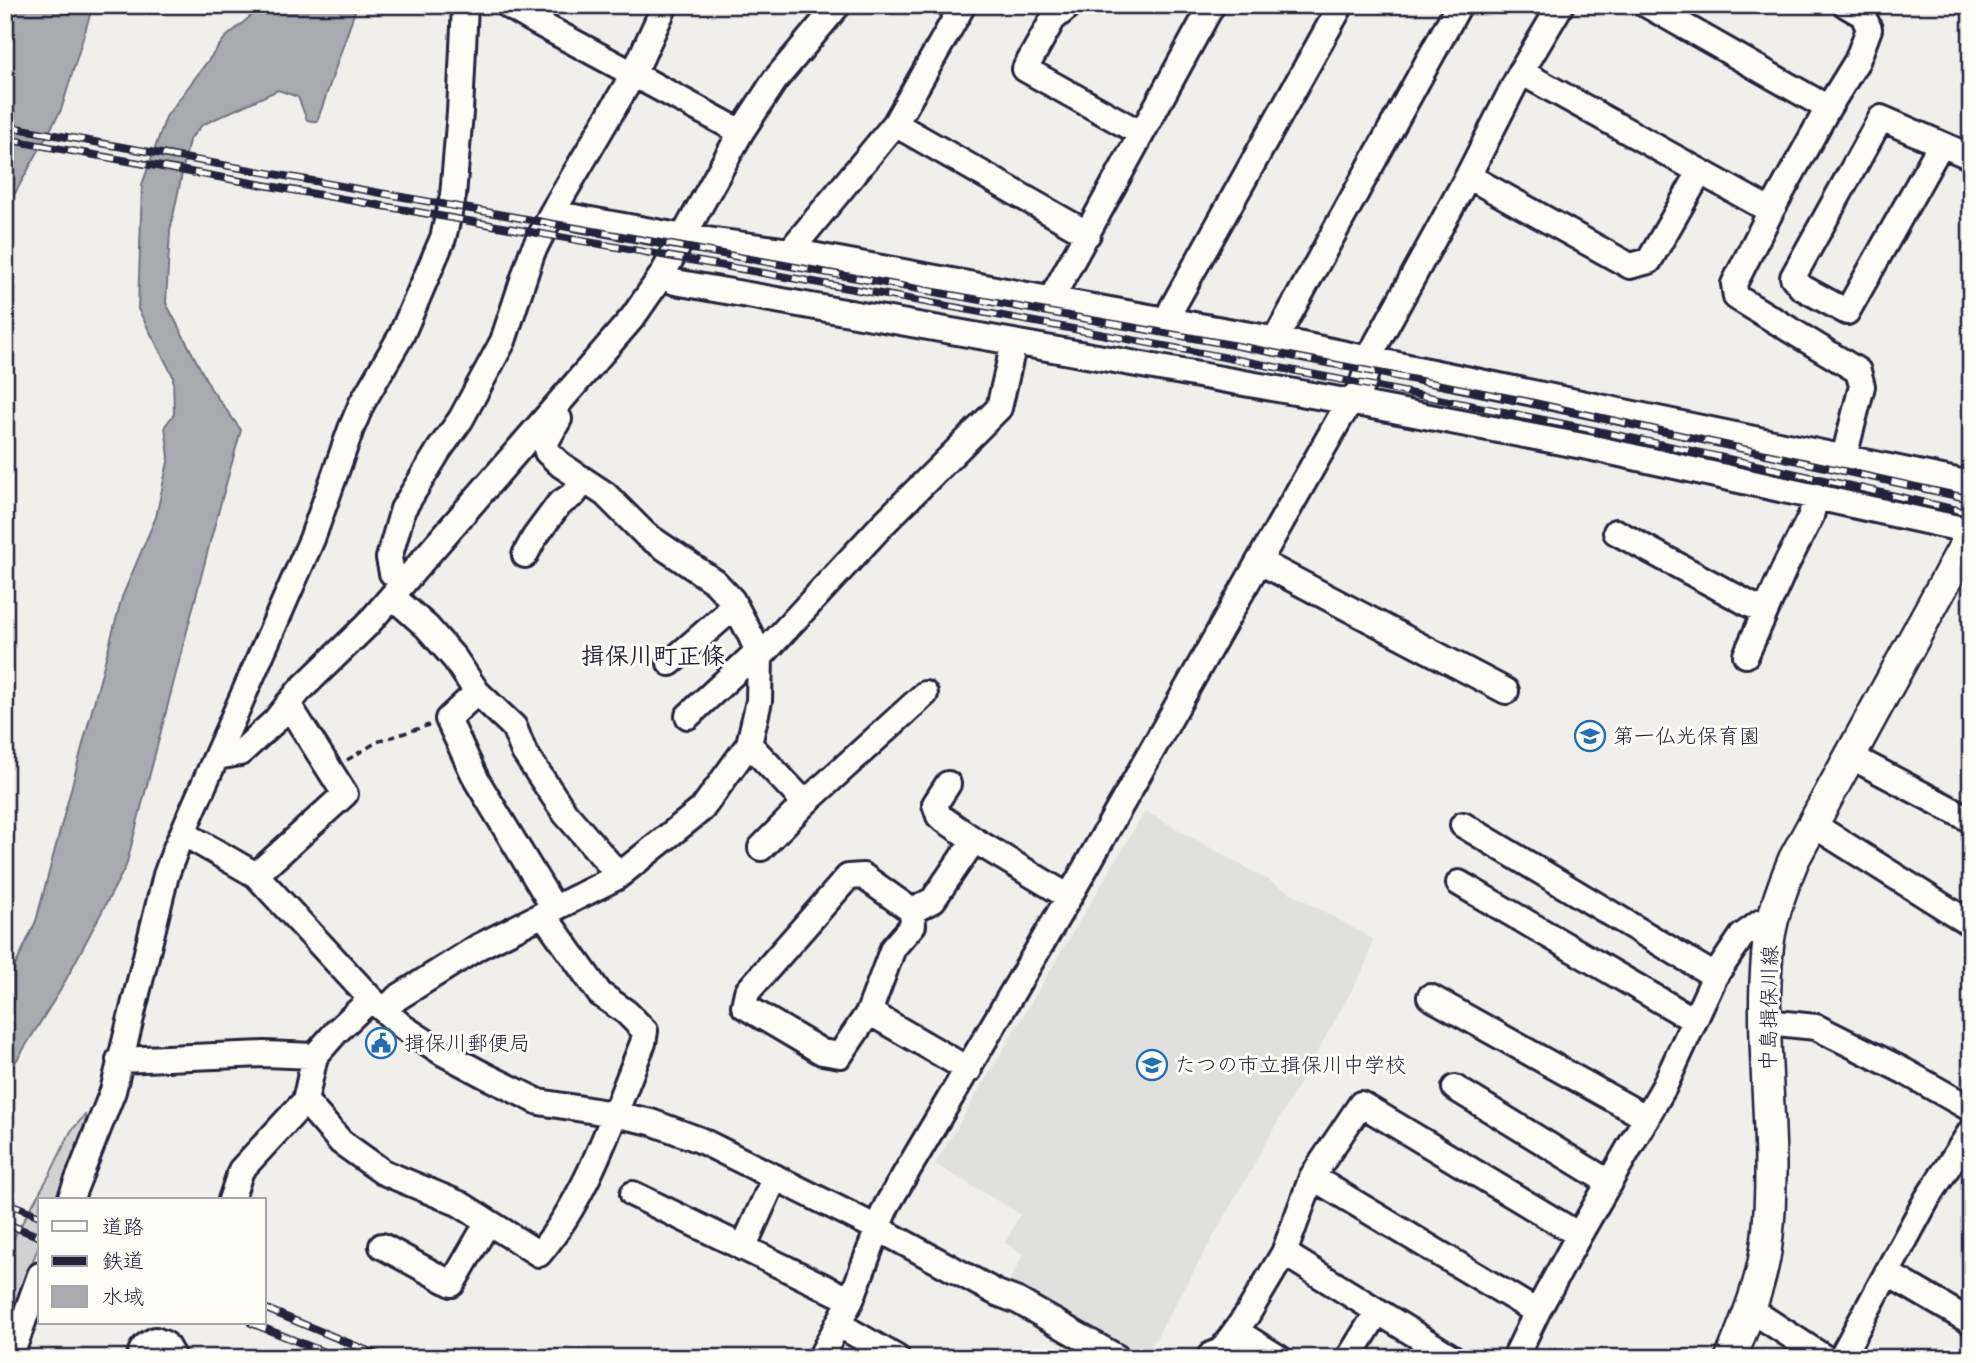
<svg xmlns="http://www.w3.org/2000/svg" width="1976" height="1363" viewBox="0 0 1976 1363" font-family="Sriracha,'Klee One',sans-serif">
	<style>
		.built { fill: #e0e0df }
		.green { fill: #d2d1d1; stroke: #7a7a86; stroke-width: 2 }
		.water { fill: #a9a9b0; stroke: #737381; stroke-width: 2 }
		.lines { fill: none; stroke-linecap: round; stroke-linejoin: round }
		.minor-casing { stroke: #22223b; stroke-width: 30 }
		.major-casing { stroke: #22223b; stroke-width: 35 }
		.path { stroke: #22223b; stroke-width: 3.5; stroke-dasharray: 7 5; stroke-linecap: butt }
		.minor { stroke: #fdfcf7; stroke-width: 24 }
		.major { stroke: #fdfcf7; stroke-width: 30 }
		.rail-casing { stroke: #22223b; stroke-width: 8 }
		.rail { stroke: #fdfcf7; stroke-width: 5; stroke-dasharray: 16; stroke-linecap: butt }
		.labels { text-anchor: middle; dominant-baseline: central; stroke-width: 6; stroke-linejoin: round; paint-order: stroke }
		.poi-label { font-size: 21px; fill: #22223b; stroke: #fdfcf7; text-anchor: start }
		.street-label { font-size: 21px; fill: #22223b; stroke: #fdfcf7 }
		.quarter-label { font-size: 24px; font-weight: bold; fill: #22223b; stroke: #fdfcf7 }
	</style>
	<rect width="100%" height="100%" fill="#f0efec"/>
	<filter id="ink" filterUnits="userSpaceOnUse"><feTurbulence type="fractalNoise" baseFrequency=".0143" numOctaves="2"/><feDisplacementMap in="SourceGraphic" scale="14" xChannelSelector="R" yChannelSelector="G"/><feConvolveMatrix kernelMatrix="1 2 1 2 8 2 1 2 1" color-interpolation-filters="sRGB"/></filter>
	<g filter="url(#ink)">
		<path class="built" d="M1145 811 1373 939 1366 965 1145 1358H1132L1007 1287 1023 1254 1005 1243 1020 1214 935 1164Z"/>
		<path class="green" d="M85 1115 86 1119 56 1200H40V1242L5 1336V1253L50 1174 71 1131Z"/>
		<path class="water" d="M5 5H93L61 110 8 206 12 239 5 247Z
			M264 5H357L317 122 307 120 298 97 278 90 202 125 189 140 170 231 166 303 211 389 241 430 210 542 126 866 61 989 5 1079V988L36 921 122 597 156 517 169 457 165 426 174 414 173 376 138 309 142 185 166 117 225 38Z"/>
		<g class="lines">
			<g class="minor-casing">
				<path id="minor" d="M507 5 540 24 741 132
					M1070 5 1053 19 1025 69 1140 133
					M1647 5 1828 108
					M1521 72 1771 211
					M895 124 1088 234
					M1941 144 1847 312 1801 287 1793 277 1881 118 1971 157
					M1468 176 1630 266 1649 261 1700 172
					M552 213 684 237 790 251 1054 300 1278 340 1971 484
					M790 251 895 124 963 5
					M662 275 675 282 1351 402 1593 448 1971 531
					M1054 300 1056 290 1212 5
					M1171 320 1172 308 1341 5
					M1278 340 1280 331 1459 5
					M1844 457 1862 386 1858 371 1736 297 1734 284 1771 211 1828 108 1857 61 1869 29 1863 15 1846 5
					M1616 532 1751 605 1765 610
					M525 555 534 538 559 504 574 494 584 480
					M1260 562 1506 691
					M404 581 392 573 389 558 403 509 439 450 461 419 503 341 532 253 552 213 634 73 665 5
					M392 596 427 627 455 659 477 692 514 727 524 752 565 813 612 867 617 877
					M1746 655 1786 565 1811 516 1816 496
					M760 657 883 524 999 408 1014 343
					M670 663 725 615 732 600
					M477 692 448 719 477 781 554 908
					M688 716 758 651
					M749 744 805 803
					M1850 756 1971 820
					M217 757 240 753 275 721 299 691 367 625 633 317 662 275 741 132 775 80 838 5
					M948 784 935 804 939 816 974 840 1069 897
					M1812 824 1971 924
					M1463 825 1715 976
					M183 833 256 875 371 999 403 1027 443 1053 488 1077 539 1102 614 1114 651 1122 700 1140 877 1228 997 1293 1018 1301 1118 1358
					M761 848 805 803 925 694
					M256 875 345 794 288 704
					M1459 883 1687 1016 1696 1018
					M912 911 863 876 848 877 747 992 744 1006 822 1052 840 1055 869 1012 893 948 913 925 912 911 933 900 974 840
					M1430 997 1647 1118
					M385 1010 397 998 478 947 617 877 702 809 749 744 759 701 760 657 750 634 732 600 715 582 646 535 605 494 561 465 547 452 545 444 559 419
					M869 1012 969 1070
					M1766 1022 1816 1027 1904 1071 1971 1109
					M315 1056 305 1101 341 1142 383 1172 460 1204 539 1254C590 1193 613 1115 643 1043L645 1031 626 1012 600 994 543 914
					M119 1060 264 1054 315 1056 337 1031 371 999
					M1455 1088 1610 1183
					M1312 1177 1537 1312
					M633 1194 851 1300
					M70 1200 113 1091 166 875 176 848 312 539 351 429 362 403 401 336 443 238 453 196 460 112 465 5
					M231 1200 241 1170 305 1101
					M382 1246 452 1284 488 1222
					M743 1248 775 1177
					M1284 1253 1453 1358
					M1887 1273 1971 1322
					M1749 1311 1762 1317 1825 1358
					M838 1324 897 1358
					M1236 1331 1279 1358
					M10 1358 40 1275
					M140 1358C140 1348 147 1344 155 1340L165 1344 173 1358
					M820 1358 851 1300 875 1236 877 1228 887 1205 1069 897 1340 418 1361 388 1374 348 1468 176 1521 72 1561 5
					M1209 1358 1211 1355 1221 1351 1247 1315 1284 1253 1312 1177 1361 1104 1579 1235
					M1349 1358 1378 1311
					M1515 1358 1537 1312 1579 1235 1664 1087 1715 976 1742 936 1761 922H1772
					M1841 1358 1927 1199 1971 1131"/>
			</g>
			<g class="major-casing">
				<path id="major" d="M1731 1358C1746 1320 1763 1281 1767 1240 1778 1146 1759 1051 1767 957 1769 923 1781 890 1794 859L1971 534"/>
			</g>
			<path class="path" d="M347 760 377 742 429 725"/>
			<use href="#minor" class="minor"/>
			<use href="#major" class="major"/>
			<g class="rail-casing">
				<path id="rail" d="M5 126 1249 348 1525 401 1971 499
					M5 139C510 230 1016 313 1519 415 1670 445 1820 479 1971 513
					M5 1202 40 1216
					M5 1223 40 1237
					M264 1308 385 1358
					M251 1323 339 1358"/>
			</g>
			<use href="#rail" class="rail"/>
		</g>
	</g>
	<defs>
		<g id="school-ring" transform="scale(1.575)"><circle r="9.5" fill="#fdfcf7" stroke="#1f6fb2" stroke-width="1.5"/><path d="M0-5L7-2L0 1L-7-2ZM-4 1L0 2.5L4 1V4Q0 6-4 4Z" fill="#1f6fb2"/></g>
		<g id="civic-ring" transform="scale(1.575)"><circle r="9.5" fill="#fdfcf7" stroke="#1f6fb2" stroke-width="1.5"/><path d="M-.6-6.5H3V-4.5H.6V-3L4-1V1h2V6H-6V1h2V-1L-.6-3ZM-1.2 2.5V6h2.4V2.5Z" fill="#1f6fb2"/></g>
	</defs>
	<g fill-rule="evenodd">
		<use href="#school-ring" x="1590" y="736"/>
		<use href="#civic-ring" x="381" y="1043"/>
		<use href="#school-ring" x="1152" y="1065"/>
	</g>
	<g class="labels">
		<g class="poi-label">
			<text x="1613" y="736">第一仏光保育園</text>
			<text x="404" y="1043">揖保川郵便局</text>
			<text x="1175" y="1065">たつの市立揖保川中学校</text>
		</g>
		<g class="street-label">
			<text transform="translate(1769 1008) rotate(-89)">中島揖保川線</text>
		</g>
		<g class="quarter-label">
			<text x="653" y="656">揖保川町正條</text>
		</g>
	</g>
	<rect width="1976" height="1363" fill="none" stroke="#fdfcf7" stroke-width="28"/>
	<rect x="14" y="14" width="1948" height="1335" fill="none" stroke="#22223b" stroke-width="2.5" filter="url(#ink)"/>
	<rect x="38" y="1198" width="228" height="126" fill="#fdfcf7" stroke="#a5a5ac" stroke-width="2"/>
	<rect x="52" y="1221" width="35" height="10" fill="#fdfcf7" stroke="#a5a5ac" stroke-width="2"/>
	<text x="102" y="1234" font-size="21" fill="#22223b">道路</text>
	<rect x="52" y="1256" width="35" height="10" fill="#22223b" stroke="#a5a5ac" stroke-width="2"/>
	<text x="102" y="1268" font-size="21" fill="#22223b">鉄道</text>
	<rect x="52" y="1286" width="35" height="21" fill="#a9a9b0" stroke="#a5a5ac" stroke-width="2"/>
	<text x="102" y="1304" font-size="21" fill="#22223b">水域</text>
</svg>
